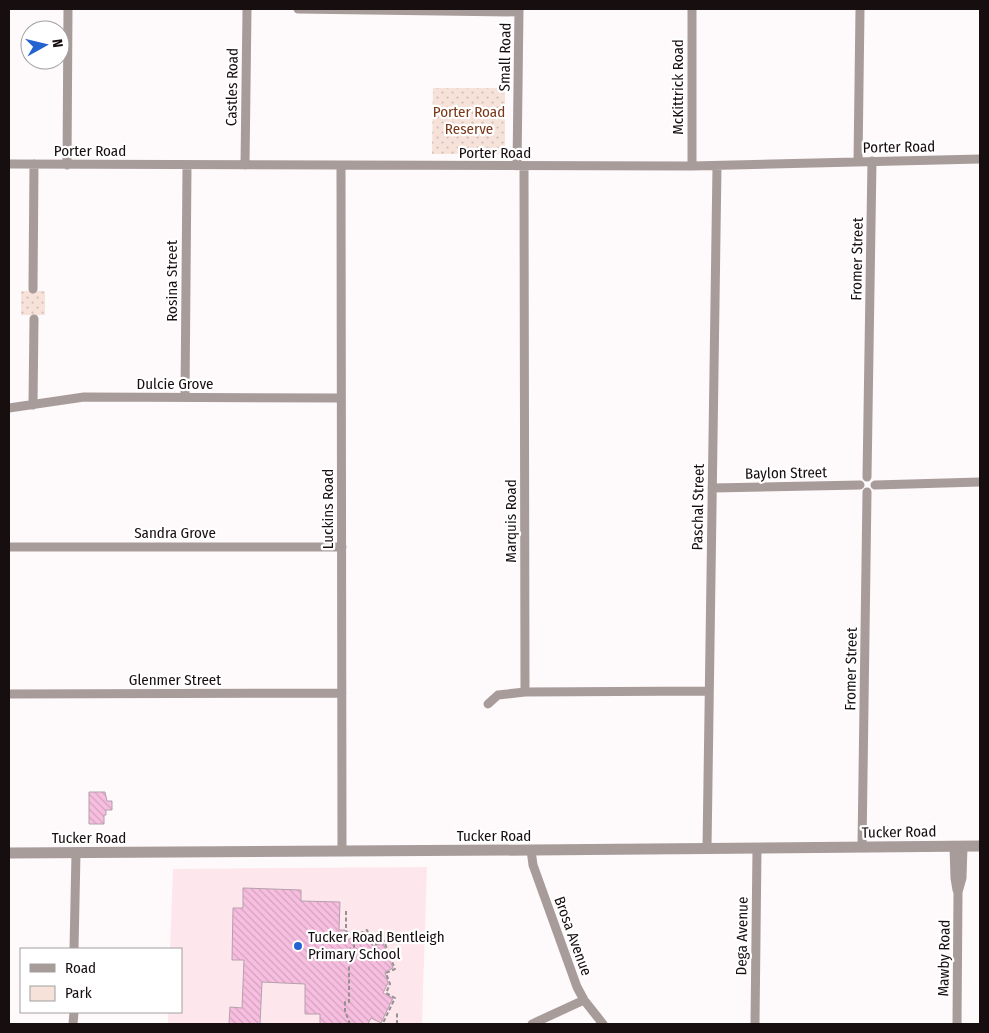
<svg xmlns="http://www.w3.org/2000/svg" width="989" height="1033" viewBox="0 0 989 1033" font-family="'Fira Sans Condensed',sans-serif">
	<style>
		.built { fill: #fee7ec }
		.green { fill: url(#green-dots) }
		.building { fill: url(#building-back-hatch); stroke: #b69fac }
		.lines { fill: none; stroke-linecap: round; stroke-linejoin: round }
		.path { stroke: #979091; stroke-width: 2; stroke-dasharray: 4 2.5; stroke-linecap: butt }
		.minor { stroke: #a89c9b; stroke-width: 9 }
		.tertiary { stroke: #a89c9b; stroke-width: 11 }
		.poi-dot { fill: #2563d0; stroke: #fff; stroke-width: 2 }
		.labels { text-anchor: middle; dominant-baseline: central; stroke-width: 4.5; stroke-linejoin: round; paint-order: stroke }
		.street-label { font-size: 15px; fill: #170e10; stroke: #fff }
		.park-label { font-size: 15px; fill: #793718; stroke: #fff }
		.poi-label { font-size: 15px; fill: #170e10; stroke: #fff; text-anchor: start }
	</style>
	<defs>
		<pattern id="green-dots" width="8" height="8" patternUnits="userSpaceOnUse" patternTransform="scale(1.25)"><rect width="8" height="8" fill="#f7e2d9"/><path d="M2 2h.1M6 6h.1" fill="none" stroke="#d3c1b9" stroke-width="1.8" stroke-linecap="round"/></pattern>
		<pattern id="building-back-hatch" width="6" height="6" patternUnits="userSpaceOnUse" patternTransform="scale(1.25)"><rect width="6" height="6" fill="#f7bee0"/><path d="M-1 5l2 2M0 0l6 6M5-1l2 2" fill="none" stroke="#d3a2bf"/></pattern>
	</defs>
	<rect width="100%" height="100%" fill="#fef9fa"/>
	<path class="built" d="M427 867 422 1024H168V1012H181V949H170L173 869Z"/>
	<path class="green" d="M433 88H505V152L503 154H432Z
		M21 291H45V315H21Z"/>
	<path class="building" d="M89 792H105L107 801H112V810H106V815H104V824H89Z
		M243 888 301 890V901L340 902 339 930H345V941L365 932 373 946 383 943 393 968 385 972 388 983 383 993 393 998 381 1023 371 1018 368 1024H320V1014H305V984L262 982 260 1024H229L230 1007 242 1008 244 960H232L233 908H243Z"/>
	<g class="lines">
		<path class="path" d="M346 911V931L354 936
			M354 936 367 930 373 945 384 941 395 969 386 973 390 984 386 993 395 998 383 1023 381 1024
			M350 1024 345 1011V1002H349V949L354 947V936
			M397 1024V1013"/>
		<path class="minor" d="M298 9 519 12
			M858 161 860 9
			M9 164 692 166 980 159
			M67 165 68 9
			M245 165 247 9
			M341 166 342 851
			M517 166 519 9
			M524 166 525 692 709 691
			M692 166V9
			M33 289 34 164
			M185 397 187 166
			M33 405 34 319
			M9 408 84 397 341 398
			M867 477 872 161
			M875 485 980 482
			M712 488 860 485
			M9 547H342
			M9 694 342 693
			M488 704 498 695 525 692
			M954 846 955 878 957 890
			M862 847 867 492
			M707 849 717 166
			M531 850 533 865 577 987 584 1000 603 1024
			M74 949 76 853
			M73 1024 74 1012
			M532 1024 584 1000
			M755 1024 757 848
			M957 1024 958 892 962 878 963 846"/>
		<path class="tertiary" d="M9 853 531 850 980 846"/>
	</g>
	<circle class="poi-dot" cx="298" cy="946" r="5"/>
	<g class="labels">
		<g class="street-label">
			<text transform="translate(505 57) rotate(-89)">Small Road</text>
			<text transform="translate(232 87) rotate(-89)">Castles Road</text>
			<text transform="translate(678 87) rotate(-90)">McKittrick Road</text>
			<text transform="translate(899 147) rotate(-1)">Porter Road</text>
			<text x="90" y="151">Porter Road</text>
			<text x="495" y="153">Porter Road</text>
			<text transform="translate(857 259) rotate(-89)">Fromer Street</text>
			<text transform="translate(172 281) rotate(-90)">Rosina Street</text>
			<text x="175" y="384">Dulcie Grove</text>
			<text transform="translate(786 473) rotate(-1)">Baylon Street</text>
			<text transform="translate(698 507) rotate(-89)">Paschal Street</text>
			<text transform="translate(328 509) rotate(-90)">Luckins Road</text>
			<text transform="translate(511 521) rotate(-90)">Marquis Road</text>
			<text x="175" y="533">Sandra Grove</text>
			<text transform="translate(851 669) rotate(-89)">Fromer Street</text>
			<text x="175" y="680">Glenmer Street</text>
			<text transform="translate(899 832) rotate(-1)">Tucker Road</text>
			<text x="494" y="836">Tucker Road</text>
			<text x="89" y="838">Tucker Road</text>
			<text transform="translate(573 936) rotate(70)">Brosa Avenue</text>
			<text transform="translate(742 936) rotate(-89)">Dega Avenue</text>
			<text transform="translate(944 958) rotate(-89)">Mawby Road</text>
		</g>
		<g class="park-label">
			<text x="469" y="112">Porter Road<tspan x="469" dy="17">Reserve</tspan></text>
		</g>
		<g class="poi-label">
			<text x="308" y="937">Tucker Road Bentleigh<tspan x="308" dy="17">Primary School</tspan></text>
		</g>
	</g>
	<rect width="989" height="1033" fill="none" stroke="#170e10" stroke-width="20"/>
	<rect x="20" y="948" width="162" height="65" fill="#ffffff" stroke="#a29f9f"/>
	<rect x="30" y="964" width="25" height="8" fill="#a89c9b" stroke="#a29f9f"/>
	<text x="65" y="973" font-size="15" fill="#170e10">Road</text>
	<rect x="30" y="986" width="25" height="15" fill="#f7e2d9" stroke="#a29f9f"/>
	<text x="65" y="998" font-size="15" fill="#170e10">Park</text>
	<g transform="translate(45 45) rotate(82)"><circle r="24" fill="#ffffff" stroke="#a29f9f"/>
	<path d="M0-4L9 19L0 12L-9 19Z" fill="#2563d0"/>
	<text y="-8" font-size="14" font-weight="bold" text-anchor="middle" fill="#170e10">N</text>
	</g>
</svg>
